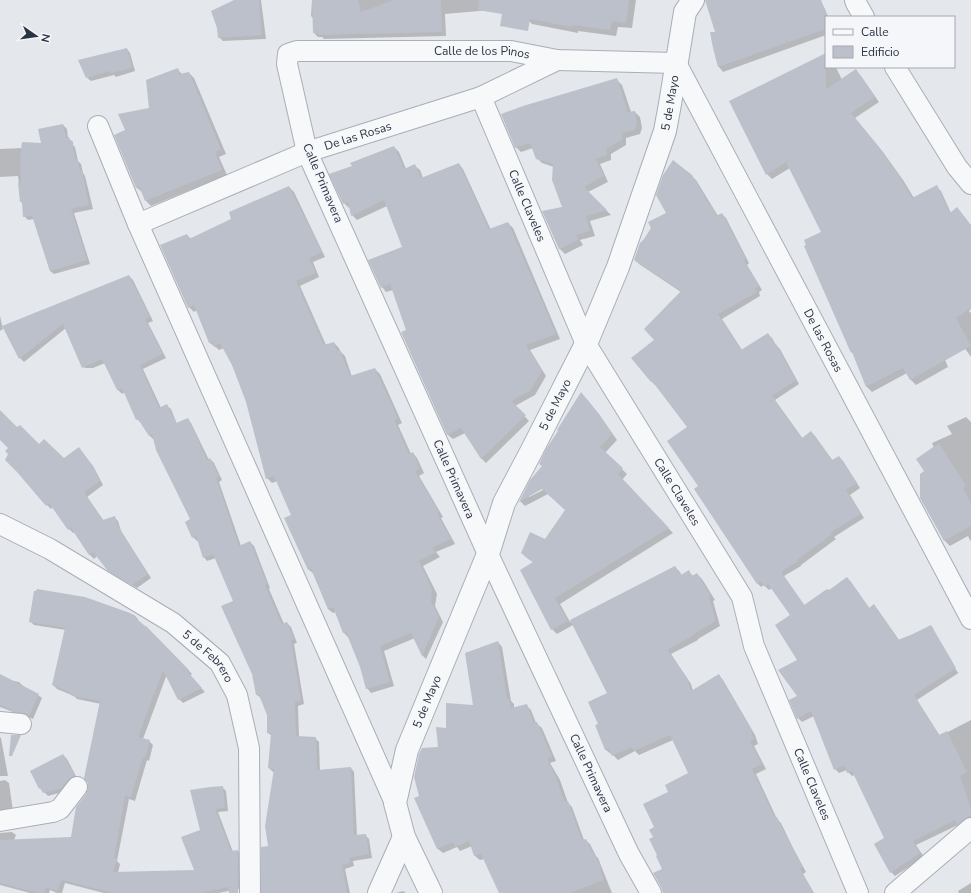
<svg xmlns="http://www.w3.org/2000/svg" width="971" height="893" viewBox="0 0 971 893" font-family="'Nunito Sans',sans-serif">
	<style>
		.shadow { fill: #0003; fill-rule: evenodd }
		.building { fill: #bbc0ca }
		.lines { fill: none; stroke-linecap: round; stroke-linejoin: round }
		.minor-casing { stroke: #a9aeb7; stroke-width: 22 }
		.tertiary-casing { stroke: #a9aeb7; stroke-width: 24 }
		.minor { stroke: #f7f8fa; stroke-width: 20 }
		.tertiary { stroke: #f7f8fa; stroke-width: 22 }
		.labels { text-anchor: middle; dominant-baseline: central; stroke-width: 3.5; stroke-linejoin: round; paint-order: stroke }
		.street-label { font-size: 12px; fill: #2b3445; stroke: #f4f6f9 }
	</style>
	<rect width="100%" height="100%" fill="#e4e7ec"/>
	<path class="shadow" d="M236 0H261L266 39 223 41 219 37Z
		M312 0H511L512 8 445 14 446 36 324 39 322 37H318L314 33 313 18 311 16Z
		M528 0H636L632 28 618 27 616 36 578 31V33L532 24 526 18Z
		M707 0H817L825 9 828 17H826V35L723 72 719 67 714 49 716 32Z
		M127 49 130 53 135 71 116 77 114 75 91 81 87 78Z
		M826 54V67H836L842 80 856 71 861 76 879 102 855 118 883 152 903 180 914 198 936 186 941 191 951 213 971 225V309L969 311 971 313V357L925 293 919 296 948 367 916 385 911 380 907 373 872 392 867 387 854 355 852 352 805 246 822 232 790 168 772 179 767 174Z
		M177 69 183 75 189 73 194 78 226 154 219 157 227 175 151 206 146 201 142 192 136 187 126 131 150 109Z
		M617 80 622 85 631 112H635L640 117 642 128 640 134 626 138V145L611 154V160L600 164 608 182 588 192 611 215 590 221 595 236 580 240 583 245 565 254 560 249 543 212 563 208 554 167 542 163 537 158 533 148 521 152 516 147Z
		M63 125 67 129 68 138 73 142V145L75 147 78 161 81 164 83 173 85 176 93 209 74 213 90 264 54 274 50 271 34 219 28 220 24 216 23 204 21 202 18 176 0 177V149L22 148 42 144Z
		M394 147 399 152 406 169 415 166 420 170 423 178 459 164 463 169 491 230 508 223 513 228 560 339 530 350 546 376 535 395 515 406 529 421 486 463 481 458 465 433 453 439 448 435 402 333 408 330 393 290 386 292 382 287 403 248 387 206 357 220 352 215 351 207 349 208 344 203 353 166Z
		M691 176 696 180 718 216 722 214 726 218 749 263 747 265 762 290 759 292 760 296 722 319 742 350 768 334 772 338 776 345 780 349 799 384 775 400 803 439 811 432 815 436 833 461 839 457 843 461 860 488 850 495 864 518 834 537 836 539 801 565V566L784 576 805 606 829 591 847 578 851 582 870 609 874 606 878 610 899 640 914 635 930 626 934 629H932L958 673 960 672 917 700 940 736 971 720V822L962 828 958 825 916 845 924 857 895 876 891 872 886 838 855 775 852 776 848 772 847 770 839 773 835 769 814 716 802 722 798 718V660L791 616 772 588 769 590 764 585 761 587 757 583 699 486 689 427 656 385H655L651 381 656 340 681 292 639 264 635 260 667 213Z
		M289 187 294 192 325 257 313 262 319 277 300 286 326 345 334 343 339 348 340 351 345 356 352 377 375 369 380 374 402 423 398 425 411 454 413 453 417 458 424 473 419 476 443 517 441 518 455 544 436 552 440 557 423 566 437 594 435 606 443 622 426 659 422 655 415 638 384 651 394 686 371 693 367 688 361 666 349 638 344 633 336 612 333 613 328 609 314 574 309 570 292 516 277 481 272 483 267 478 247 402 232 364 224 348 219 350 216 347H215L210 343 197 310 194 312 189 307 187 235 191 239 232 219Z
		M129 276 133 280 153 321 148 323 166 358 143 369 161 408 167 406 171 409 177 424 188 419 191 423 209 460 210 459 214 463 222 480 219 482 241 546 250 542 254 546 270 588 269 589 284 624 287 623 291 627 297 643 294 644 304 704 298 706 299 737 315 738 319 742 320 771 351 768 354 772 357 836 365 835 369 839 372 858 353 861 354 866 345 869 350 893H262L269 847 275 772H273L269 768 272 736 268 733V715L262 699 257 695 253 674 234 602 216 558 207 561 204 557 198 541H197L193 537 192 520 154 439H153L149 435 141 423 137 419 125 392 122 394 118 390 105 363 93 368H85L81 364 66 328 24 362 20 358 4 326Z
		M0 316 3 329 0 331Z
		M586 398 603 420 617 440 605 453 627 474 622 480 673 533 560 604 570 622 675 567 680 572 682 576 689 572 693 576 697 574 702 579 715 600 713 601 720 626 698 639V640L671 654 691 684 693 691 719 676 723 680 755 735 758 744 754 746 766 769 756 774 777 819 781 823 792 846 806 872 803 874 814 893H664L663 869 654 837 656 828 669 792 689 774 673 740 639 755 635 751 618 760 612 754H611L606 750 596 726 600 724 608 694 573 625 557 634 552 629 534 563 527 558 522 553 546 540 566 510 548 494 525 506 520 501ZM546 486 547 488 529 497V495Z
		M966 417 971 422V542L968 536 950 546 945 541 926 471 934 448 932 443 952 434 947 426Z
		M0 428 17 429 39 445 64 459 82 452 93 466 103 485 87 497 104 521 114 517 118 521 121 531 151 578 137 588 113 574 97 556 94 559 90 555 75 532 73 533 69 529 53 507 51 509 47 505 9 454 10 448 0 439Z
		M85 598 134 615 138 619V621L146 627 192 674 190 676 205 692 183 703 179 699 167 674 143 739 149 741 153 745 149 761 147 760 135 801 129 799 117 861 120 864 118 873 121 893H104L65 883 62 893H57L50 890 49 893H30L0 885V833L12 832 16 835 14 840 72 838 89 789 101 704 77 699 74 696 57 689 53 685 66 630 34 625 30 621Z
		M498 642 502 647 511 701 514 704V708L526 705 531 710 536 723 542 728 556 761 550 763 560 780 568 803 572 807 584 840H585L590 844 596 856 598 858 612 893H500L485 859 480 860 475 856 472 846 460 851 457 847 443 853 438 849 416 798 420 797 447 729 474 706Z
		M0 676 9 680 19 682 23 686V687L38 695 42 698 33 719 27 716 21 715 0 707Z
		M0 737 1 738 8 776H0Z
		M63 755 67 759 78 780 66 791 48 796 40 788Z
		M5 780 9 783 13 811 0 814V781Z
		M222 787 226 791 228 811 218 812 233 852 238 851 242 855V888L219 893H202V831Z
		M971 883V893H959L958 891Z
		M403 891 406 893H396Z"/>
	<path class="building" d="M234 0H259L262 35 218 38 217 28 211 11Z
		M312 0H358L361 12 394 0H441L442 32 319 35 318 33H313Z
		M479 0H629L626 23 612 21 610 30 572 25V27L530 19 528 31 500 26 502 14 478 10Z
		M705 0H821L826 12V29L718 67 713 48 710 32H715Z
		M127 48 132 68 111 73 110 71 86 78 78 60Z
		M826 53V89L856 69 875 97 851 113 878 146 898 174 912 198 937 185 950 213 957 207 971 225V308L956 318 971 346 910 380 903 368 866 387 852 352 851 353 804 246 806 245 804 240 821 232 786 162 766 175 729 101Z
		M178 68 180 74 189 72 221 149 215 152 222 170 145 201 139 186 136 188 114 135 125 130 118 114 149 108 146 80Z
		M617 78 628 112 635 111 637 123 635 130 622 133V140L606 149 607 155 596 159 604 176 584 187 607 210 586 216 590 231 576 235 578 240 559 249 542 211 562 207 552 180 553 164 536 159 530 143 515 148 501 114 523 106Z
		M63 124 66 138 69 137 70 141H72L75 158 77 159 80 171 82 170 89 205 71 209 87 260 50 271 32 216 23 217 22 202H20L18 183H21L20 159 22 142 41 143 38 129Z
		M394 146 404 169 415 164 421 178 459 163 489 229 508 222 556 334 526 345 542 371 530 391 511 401 526 415 481 459 461 428 447 435 401 332 406 330 390 284 381 288 368 260 402 247 384 200 351 216 348 202 343 204 329 174 352 166 350 163Z
		M673 160 692 175 710 206 711 205 716 216 722 213 746 259 744 260 759 286 755 288 757 292 718 314 741 350 768 333 775 345 776 344 796 380 772 396 802 438 811 431 832 460 839 456 857 483 846 490 861 514 831 532 832 534 797 560 798 561 781 572 804 605 827 589 829 590 847 577 869 608 874 604 898 640 913 634 931 625 956 668 914 695 939 735 947 731 967 772 960 776 971 809V815L964 819 957 825 955 820 913 841 920 853 890 873 874 844 884 838 852 771 847 773 844 765 834 770 811 711 797 719 789 700 797 696 778 670 797 660 775 625 790 615 768 584 765 587 760 581 757 584 694 489 698 486 667 441 687 427 652 381 651 382 631 358 654 340 644 329 681 291 634 260 640 243 644 239 651 228 648 222 666 213 656 195 663 175Z
		M289 186 322 252 309 258 316 273 296 281 324 345 334 342 337 351 340 350 350 376 375 368 398 418 394 420 409 454 413 452 420 469 415 471 439 512 437 513 451 539 432 548 436 552 419 561 432 589 431 601 439 617 422 656 411 633 380 646 390 682 366 689 360 667 346 632 343 633 333 607 328 609 311 569 308 570 284 518 291 515 274 476 266 479 246 402 232 365 220 343 214 346 212 342 209 343 194 305 188 308 160 245 187 234 189 239 231 219 229 212Z
		M129 275 150 317 145 319 163 354 140 365 159 408 167 404 176 423 188 418 207 460 210 458 219 476 216 478 239 546 250 541 267 584 265 585 282 624 287 622 294 639 291 640 301 701 295 702 296 736 316 737 317 770 351 767 354 835 366 834 369 854 349 858 350 863 342 865 347 893H261V847L268 846 265 826 274 769 268 768 271 733H267V715L259 695H256L252 674 221 606 233 601 213 554 203 558 196 536 192 538 185 522 190 519 156 450 152 434 149 436 138 419 136 420 122 388 117 390 102 359 82 368 63 324 19 359 2 326Z
		M581 392 599 414 612 434 600 447 623 468 618 474 669 528 555 598 568 621 551 630 520 570 533 562 521 553 530 532 545 539 565 510 542 489 519 502 530 480 542 466 539 464 546 449 558 431 557 430Z
		M0 410 17 427 20 425 39 444 44 439 64 458 79 447 89 461 100 481 84 492 103 520 115 516 118 526 148 574 132 585 108 571 93 552 89 555 71 528 68 530 49 503 46 506 17 472 5 460 8 454 5 451 8 448 0 440Z
		M939 443 966 486 963 488 971 504V526L944 541 920 498V474L924 471 916 459Z
		M675 566 681 575 689 570 692 576 697 573 711 596 709 597 716 621 694 634V635L667 650 687 678 691 691 719 674 751 729 754 739 750 741 762 764 752 769 775 818 777 817 788 840 803 867 800 869 813 893H663L661 887 653 873 662 869 656 856 657 855 649 839 653 837 649 830 654 827 643 804 668 792 665 785 688 773 670 735 634 751 632 747 612 756 609 749 605 750 595 725 598 724 588 702 607 693 570 620Z
		M37 589 85 597 130 613 145 626H146L189 670 187 671 202 688 178 700 163 670 138 737 150 740 145 758 143 757 131 797 125 796 114 858 117 859 113 872 194 870 181 837 200 830 190 790 210 787 223 786 225 807 215 809 231 851 238 850V893H229L228 887 201 893H113L62 880 57 891 46 887 44 893H38L0 883V840L71 837 76 807 86 794 88 789V783L84 778 100 701 72 696 69 692 52 685 65 628 29 622 34 591H36Z
		M498 641 507 699 509 698 511 708 527 704 534 723 537 722 552 757 547 758 555 775 565 802 568 801 582 840 586 839 593 853 594 852 601 869H600L604 880 570 893H499L481 854 474 856 469 841 455 847 453 842 437 849 414 798 419 796 414 777 419 754 422 748 438 747 436 727 446 728V703L473 705 465 653Z
		M0 674 39 694 29 716 22 713 12 712V710L0 705Z
		M11 735H21L12 756H9Z
		M63 754 75 776 68 780 62 788 43 793 40 788 39 789 30 771Z"/>
	<g class="lines">
		<g class="minor-casing">
			<g id="minor">
				<path d="M855 0 856 3 864 17"/>
				<path d="M895 67 957 167 971 184"/>
				<path id="s1" d="M481 97 586 344 742 597 754 646 858 893"/>
				<path d="M98 126 138 224 395 803"/>
				<path id="s2" d="M138 224 307 152 481 97 557 60"/>
				<path id="s3" d="M0 524 50 549 173 623 220 663 237 695 249 748 250 893"/>
				<path d="M0 722 21 724"/>
				<path d="M0 821 53 812 60 809 77 787"/>
				<path id="s4" d="M651 893 629 854 488 554 307 152 287 64 288 54 297 51H511L557 60 676 63 971 619"/>
				<path d="M895 893 971 828"/>
			</g>
		</g>
		<g class="tertiary-casing">
			<g id="tertiary">
				<path d="M379 893 404 837"/>
				<path id="s5" d="M431 893 404 837 395 803 407 750 488 554 504 503 533 448 586 344 618 267 665 131 670 104 685 12 693 0"/>
			</g>
		</g>
		<use href="#minor" class="minor"/>
		<use href="#tertiary" class="tertiary"/>
	</g>
	<g class="labels">
		<g class="street-label">
			<text stroke="none"><textPath href="#s4" startOffset="1112">Calle de los Pinos</textPath></text>
			<text stroke="none"><textPath href="#s5" startOffset="852">5 de Mayo</textPath></text>
			<text stroke="none"><textPath href="#s2" startOffset="237">De las Rosas</textPath></text>
			<text transform="translate(323 183) rotate(67)">Calle Primavera</text>
			<text stroke="none"><textPath href="#s1" startOffset="118">Calle Claveles</textPath></text>
			<text stroke="none"><textPath href="#s4" startOffset="1621">De las Rosas</textPath></text>
			<text stroke="none"><textPath href="#s5" startOffset="528">5 de Mayo</textPath></text>
			<text transform="translate(454 479) rotate(66)">Calle Primavera</text>
			<text stroke="none"><textPath href="#s1" startOffset="442">Calle Claveles</textPath></text>
			<text stroke="none"><textPath href="#s3" startOffset="248">5 de Febrero</textPath></text>
			<text stroke="none"><textPath href="#s5" startOffset="204">5 de Mayo</textPath></text>
			<text transform="translate(591 773) rotate(65)">Calle Primavera</text>
			<text stroke="none"><textPath href="#s1" startOffset="766">Calle Claveles</textPath></text>
		</g>
	</g>
	<rect x="825" y="16" width="130" height="52" fill="#f4f6f9" stroke="#a4a8b1"/>
	<rect x="833" y="29" width="20" height="6" fill="#f7f8fa" stroke="#a4a8b1"/>
	<text x="861" y="36" font-size="12" fill="#2b3445">Calle</text>
	<rect x="833" y="46" width="20" height="12" fill="#bbc0ca" stroke="#a4a8b1"/>
	<text x="861" y="56" font-size="12" fill="#2b3445">Edificio</text>
	<g transform="translate(36 36) rotate(103)" stroke="#f4f6f9" stroke-width="3" paint-order="stroke">
	<path d="M0-3L7 15L0 10L-7 15Z" fill="#2b3445"/>
	<text y="-6" font-size="11" font-weight="bold" text-anchor="middle" fill="#2b3445">N</text>
	</g>
</svg>
